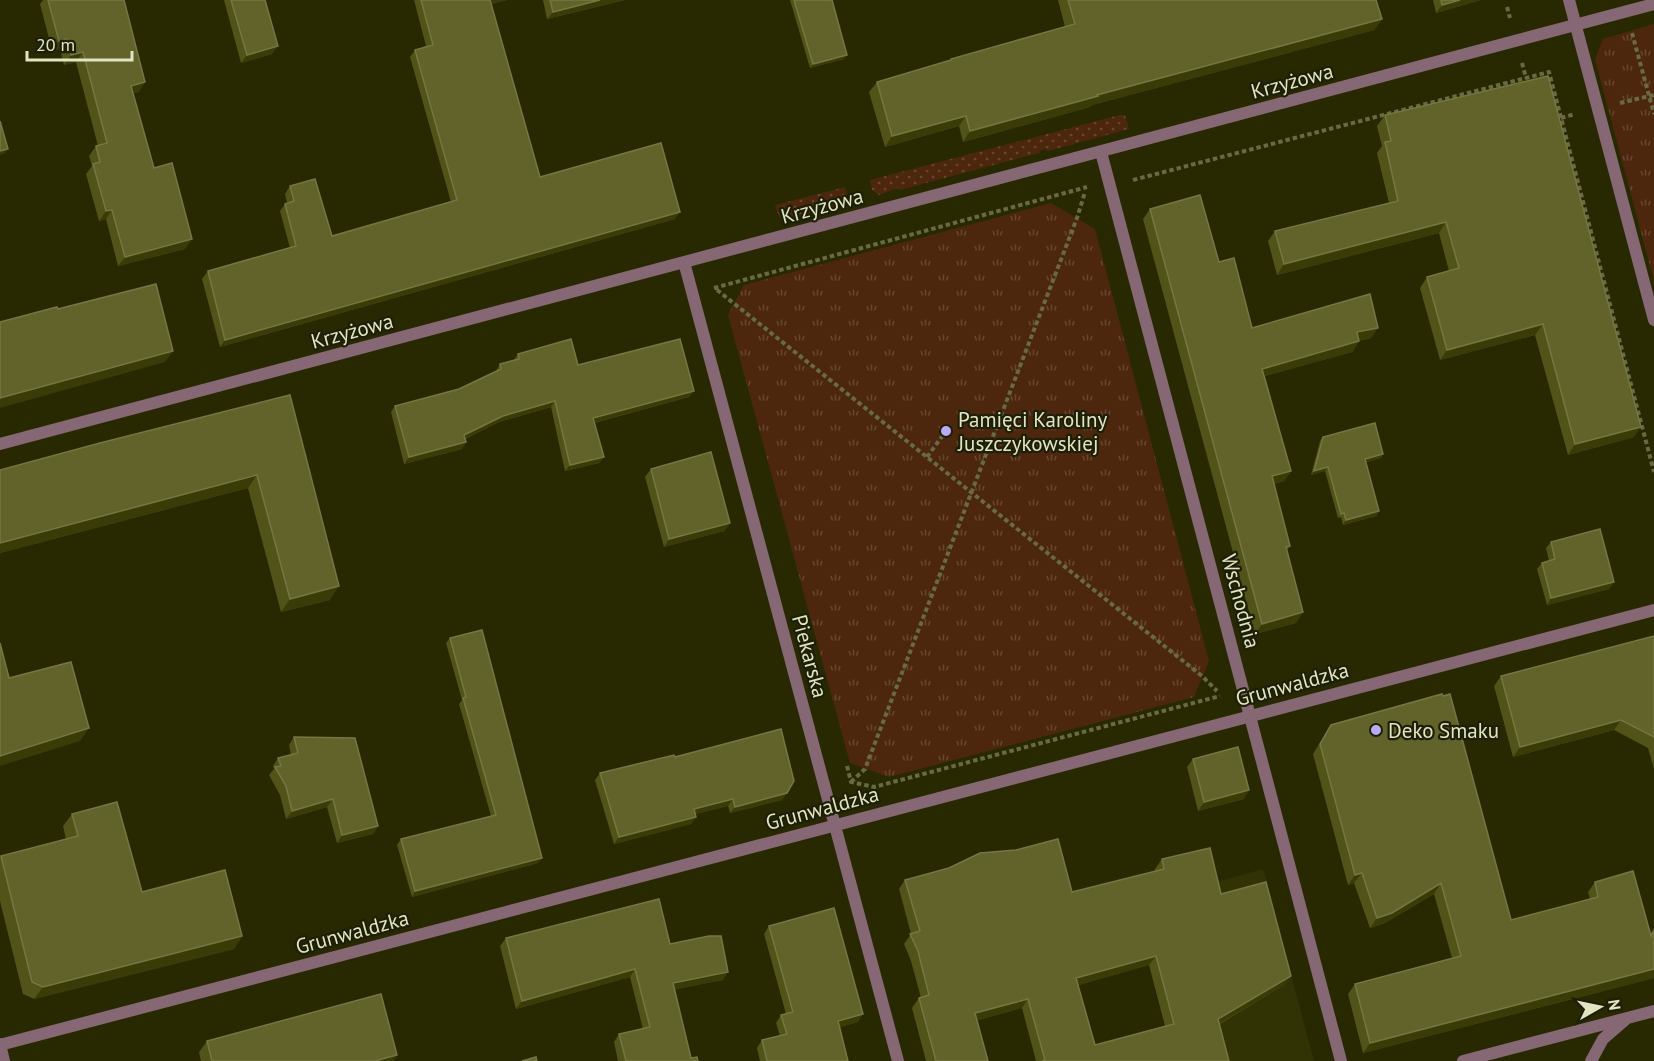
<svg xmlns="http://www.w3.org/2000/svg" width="1654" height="1061" viewBox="0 0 1654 1061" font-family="'PT Sans',sans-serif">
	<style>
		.built { fill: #313304 }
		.grass { fill: url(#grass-dots) }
		.park { fill: url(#park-tufts) }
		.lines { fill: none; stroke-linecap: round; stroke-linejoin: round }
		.path { stroke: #686a44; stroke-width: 4; stroke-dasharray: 4.5 3; stroke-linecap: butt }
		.minor { stroke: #866774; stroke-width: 12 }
		.tertiary { stroke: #866774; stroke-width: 12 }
		.wall { fill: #515319; fill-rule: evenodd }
		.shaded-wall { fill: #3a3c08 }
		.building { fill: #61632b; stroke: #757742; stroke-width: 1.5; fill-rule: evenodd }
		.poi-dot { fill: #b8abf7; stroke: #1e1f07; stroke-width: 2 }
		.labels { text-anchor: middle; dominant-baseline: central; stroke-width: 4.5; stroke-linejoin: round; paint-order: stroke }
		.street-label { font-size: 21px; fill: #e2e5c1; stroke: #1e1f07 }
		.poi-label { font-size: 21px; fill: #e2e5c1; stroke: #1e1f07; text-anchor: start }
	</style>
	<defs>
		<pattern id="grass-dots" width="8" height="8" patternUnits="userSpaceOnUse" patternTransform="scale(1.5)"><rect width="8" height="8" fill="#4c270e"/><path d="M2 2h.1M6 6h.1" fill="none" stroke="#66462f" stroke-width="1.8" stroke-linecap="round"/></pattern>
		<pattern id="park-tufts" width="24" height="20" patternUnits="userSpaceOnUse" patternTransform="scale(1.5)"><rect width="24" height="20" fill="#4c270e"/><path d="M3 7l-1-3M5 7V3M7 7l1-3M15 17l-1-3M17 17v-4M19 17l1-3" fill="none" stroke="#66462f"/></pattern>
	</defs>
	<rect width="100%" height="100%" fill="#282901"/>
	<path class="built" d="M1263 869 1314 1061H1189L1210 884Z"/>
	<path class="grass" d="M1120 115H1125L1129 129 1048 151 1045 149 1040 151 1039 153 900 190 898 188 879 195 872 190 870 180Z
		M845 187 847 196 845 204 786 221 779 217 775 205Z"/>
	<path class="park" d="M1654 24V281L1595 59 1603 39Z
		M1051 203 1095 229 1209 661 1194 697 889 777 850 763 728 315 744 285Z"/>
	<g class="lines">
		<path class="path" d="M1507 7 1510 18
			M1632 33 1654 114
			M1522 63 1526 78
			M1620 103 1654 95
			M1561 118 1575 114
			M1133 180 1549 72 1654 472
			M714 288 1087 187
			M717 290 1202 676 1217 691
			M927 457 946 431
			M847 766 851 782 874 787 1220 696
			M851 782 865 769 1077 218 1085 192"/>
		<path class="minor" d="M1101 152 1341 1061
			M684 262 898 1061
			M0 444 1654 4
			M0 1044 4 1061
			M0 1045 1654 610"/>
		<path class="tertiary" d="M1569 0 1654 320
			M1463 1061 1654 1011
			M1591 1061 1603 1039 1625 1020"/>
	</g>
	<path class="wall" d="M43 0H124L139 92 133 93 154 168 185 249 118 266 106 219 99 221 86 174 92 166 89 156 96 146H98L76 62 64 65 60 49 52 50 40 4Z
		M224 0H265L272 54 241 63Z
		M414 0H507L491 4 540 177 675 219 220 347 202 279 208 271 290 248 280 211 285 204 287 203 285 194 290 186 332 236 451 202 410 57 415 50 426 46Z
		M543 0H625L547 19Z
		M790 0H832L844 59 810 68Z
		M1058 0H1376L1382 19 1374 30 1092 105 1090 107 963 142 959 126 885 147 869 92 877 82 949 61 951 59 1065 27Z
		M1433 0H1481L1436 13Z
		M1385 115 1634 437 1568 455 1535 335 1440 360 1420 288 1427 277 1449 271 1439 233 1277 275 1268 241 1275 231 1389 203 1377 153 1382 146 1377 126Z
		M1150 209 1219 262 1252 328 1371 338 1359 341 1352 352 1265 376 1291 471 1284 481 1274 484 1290 546 1287 550 1303 612 1296 623 1255 634 1143 219Z
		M518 354 578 365 694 391 689 397 594 423 604 457 599 463 565 471 551 407 499 422 465 439 466 442 462 449 404 464 391 412 395 406 459 389 496 371 500 364 514 360Z
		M290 395 330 600 281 612 248 488 0 553V470Z
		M1323 437 1381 458 1366 462 1379 511 1376 516 1343 525 1341 517 1338 518 1325 471 1311 475 1320 441Z
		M651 469 730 523 724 531 664 547 645 477Z
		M1551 542 1614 582 1609 589 1547 605 1537 569 1542 563 1549 561 1546 548Z
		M1654 636V769L1648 748 1614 730 1513 757 1494 686 1501 676Z
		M450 638 538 863 412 897 397 845 401 839 491 816 459 704 462 700 446 643Z
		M1331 725 1511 920 1590 899 1588 892 1595 882 1650 934 1654 928V978L1363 1053 1348 994 1355 984 1452 958 1434 894 1385 923 1370 928 1354 883 1348 885 1313 754Z
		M294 737 378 826 373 834 337 843 327 807 286 819 280 795 269 775 274 769 273 766 278 758 291 755 289 745Z
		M675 757 782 800 730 813 728 806 695 814 696 817 691 824 614 844 595 780 600 773Z
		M1193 759 1244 799 1198 811 1187 767Z
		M72 814 142 892 242 936 234 949 34 999 23 994 0 901V857L1 856 66 839 63 826Z
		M1162 859 1221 894 1284 985 1220 1024 1229 1061H1036L1022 1008 977 1020 988 1061H926L912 1008 919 998H921L911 961 904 944 911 934 899 889 905 880 1072 892 1155 871V869ZM1149 965 1165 1026 1095 1045 1078 985Z
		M769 926 858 1022 840 1027 848 1061H760L757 1048 762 1040 780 1036 776 1023 781 1015 786 1014 764 934Z
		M506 938 670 944 723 980 675 989 691 1058 698 1061H618L614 1042 619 1034 643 1029 630 977 516 1009 500 946Z
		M207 1041 397 1055 393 1061H201L199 1052Z"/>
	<path class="shaded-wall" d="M488 0H507L485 5Z
		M600 0H625L547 19 553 12Z
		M1460 0H1481L1436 13 1442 5Z
		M1382 19 1374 30 1092 105 1090 107 963 142 970 131 1097 95Z
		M66 39 60 49 52 50 59 41Z
		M278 46 272 54 241 63 247 55Z
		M83 52 76 62 64 65 71 55Z
		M847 55 844 59 810 68 813 64Z
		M145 82 139 92 124 96 131 86Z
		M966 116 959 126 885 147 892 136Z
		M8 149 5 153 0 155V151Z
		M112 210 106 219 99 221 106 211Z
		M680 212 675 219 220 347 225 340Z
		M1446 222 1439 233 1277 275 1284 264Z
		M192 239 185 249 118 266 125 257Z
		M1543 324 1535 335 1440 360 1447 350Z
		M1378 328 1371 338 1349 343 1357 332Z
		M1359 341 1352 352 1255 379 1262 369Z
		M173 351 165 362 0 408V398Z
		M694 391 689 397 589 424 593 418Z
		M555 401 551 407 499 422 460 441 464 435 503 416Z
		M1641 427 1634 437 1568 455 1575 444Z
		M466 442 462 449 404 464 409 457Z
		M1383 454 1381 458 1362 463 1365 459Z
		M604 457 599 463 565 471 570 465Z
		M1328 467 1325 471 1311 475 1314 471Z
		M1291 471 1284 481 1265 486 1272 476Z
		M257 475 248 488 0 553V543Z
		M1379 511 1376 516 1343 525 1346 520Z
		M730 523 724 531 664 547 669 539Z
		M1614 582 1609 589 1547 605 1551 598Z
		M339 586 330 600 281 612 290 599Z
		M1303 612 1296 623 1255 634 1262 624Z
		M1621 720 1614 730 1513 757 1520 747Z
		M89 728 80 741 0 766V756Z
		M1249 790 1244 799 1198 811 1204 802Z
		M787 793 782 800 730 813 735 807Z
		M333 799 327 807 286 819 292 811Z
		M733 799 728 806 689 816 694 809Z
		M696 817 691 824 614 844 619 837Z
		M378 826 373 834 337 843 342 835Z
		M542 858 538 863 412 897 415 891Z
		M1362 873 1354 883 1348 885 1355 875Z
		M1441 883 1434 894 1385 923 1370 928 1377 918Z
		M242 936 234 949 34 999 43 987Z
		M1156 956 1149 965 1069 988 1076 978Z
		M635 969 630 977 516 1009 522 1001Z
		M1654 969V978L1363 1053 1370 1043Z
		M728 972 723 980 668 991 673 983Z
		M1291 976 1284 985 1212 1028 1218 1019Z
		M1028 999 1022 1008 969 1023 975 1013Z
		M863 1014 858 1022 833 1029 838 1021Z
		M397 1055 393 1061H375Z"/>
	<path class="building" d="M48 0H124L145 82 131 86 154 168 172 163 192 239 125 257 112 210 106 211 93 164 100 162 96 146 107 143 83 52 71 55 66 39 59 41Z
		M231 0H265L278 46 247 55Z
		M421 0H490L540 177 661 143 680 212 225 340 208 271 296 246 285 204 294 201 290 186 315 179 332 236 457 200 415 50 433 45Z
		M550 0H600L553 12Z
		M794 0H832L847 55 813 64Z
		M1068 0H1376L1382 19 1097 95 1098 96 970 131 966 116 892 136 877 82 951 60V59L1075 24Z
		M1441 0H1460L1442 5Z
		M1548 76 1641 427 1575 444 1543 324 1447 350 1427 277 1459 268 1446 222 1284 264 1275 231 1398 201 1385 142 1391 141 1385 115Z
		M0 121 8 149 0 151Z
		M1200 195 1219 262 1234 258 1252 328 1370 294 1378 328 1357 332 1359 341 1262 369 1291 471 1272 476 1290 546 1286 547 1303 612 1262 624 1150 209Z
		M156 284 173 351 0 398V322L57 307 58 309Z
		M571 339 578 365 680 339 694 391 593 418 604 457 570 465 555 401 503 416 464 435 466 442 409 457 395 406 459 389 501 369 500 364 519 359 518 354Z
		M290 395 339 586 290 599 257 475 0 543V470L100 443Z
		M1375 423 1383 454 1365 459 1379 511 1346 520 1344 513 1341 514 1328 467 1314 471 1323 437Z
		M711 452 730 523 669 539 651 469Z
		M1600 529 1614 582 1551 598 1542 563 1555 559 1551 542Z
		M482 630 542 858 415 891 401 839 496 815 463 698 466 697 450 638Z
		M1654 636V737L1621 720 1520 747 1501 676Z
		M0 643 9 678 71 662 89 728 0 756Z
		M1442 694 1443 696 1450 694 1511 920 1598 897 1595 882 1633 871 1651 936 1654 931V969L1370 1043 1355 984 1461 956 1441 883 1392 913 1377 918 1362 873 1355 875 1320 744 1331 725Z
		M781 729 794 781 787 793 735 807 733 799 694 809 696 817 619 837 600 773 674 755 675 757Z
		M294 737 355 738 378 826 342 835 333 799 292 811 286 786 275 767 281 766 278 758 298 753Z
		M1238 747 1249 790 1204 802 1193 759Z
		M117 802 142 892 225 870 242 936 43 987 32 982 1 856 78 836 72 814Z
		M1058 839 1072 892 1164 869 1162 859 1210 848 1221 894 1266 882 1291 976 1218 1019 1229 1061H1042L1045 1060 1028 999 975 1013 988 1061H936L919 998 929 995 918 951 910 934 920 931 905 880 949 868 980 853 1016 850ZM1156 956 1174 1024 1095 1045 1076 978Z
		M659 899 670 944 709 936H721L728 972 673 983 691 1058 697 1057 698 1061H626L619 1034 650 1027 635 969 522 1001 506 938Z
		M834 908 863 1014 838 1021 848 1061H767L762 1040 787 1034 781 1015 793 1012 769 926Z
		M381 994 397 1055 375 1061H212L207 1041Z
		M536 1057 537 1061H522Z"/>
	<g class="poi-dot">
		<circle cx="946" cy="431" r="6"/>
		<circle cx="1376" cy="730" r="6"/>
	</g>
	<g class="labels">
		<g class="street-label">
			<text transform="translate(1292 81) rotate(-15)">Krzyżowa</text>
			<text transform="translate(822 206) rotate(-15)">Krzyżowa</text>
			<text transform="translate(352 331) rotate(-15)">Krzyżowa</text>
			<text transform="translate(1241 601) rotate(75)">Wschodnia</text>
			<text transform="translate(810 656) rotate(75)">Piekarska</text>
			<text transform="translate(1292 684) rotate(-15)">Grunwaldzka</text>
			<text transform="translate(822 808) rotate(-15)">Grunwaldzka</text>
			<text transform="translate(352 932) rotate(-15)">Grunwaldzka</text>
		</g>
		<g class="poi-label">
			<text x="958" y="419">Pamięci Karoliny<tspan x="958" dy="24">Juszczykowskiej</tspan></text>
			<text x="1388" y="730">Deko Smaku</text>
		</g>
	</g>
	<g transform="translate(1600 1007) rotate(81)" stroke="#1e1f07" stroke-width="4.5" paint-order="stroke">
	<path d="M0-4.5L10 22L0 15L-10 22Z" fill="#e2e5c1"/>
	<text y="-9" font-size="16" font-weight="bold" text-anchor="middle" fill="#e2e5c1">N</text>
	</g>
	<path d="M27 51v9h105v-9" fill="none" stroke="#e2e5c1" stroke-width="3"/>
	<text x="36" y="51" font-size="18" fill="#e2e5c1" stroke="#1e1f07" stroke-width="4.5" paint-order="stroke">20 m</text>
</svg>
